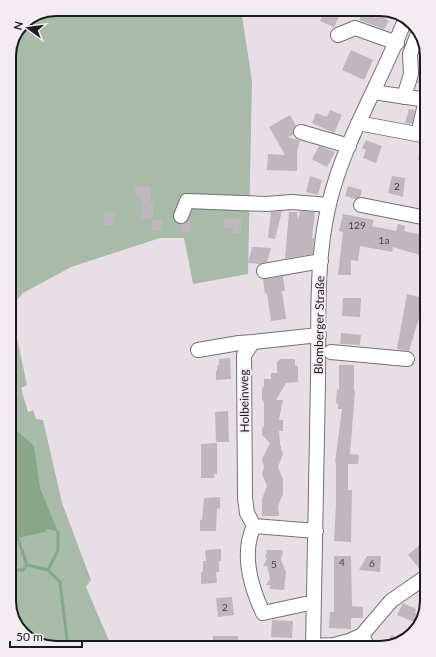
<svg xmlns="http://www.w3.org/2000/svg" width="436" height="657" viewBox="0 0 436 657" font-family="Lato,sans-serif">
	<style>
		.green { fill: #a7bba8 }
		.water { fill: #88a689 }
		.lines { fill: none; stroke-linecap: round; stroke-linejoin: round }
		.stream { stroke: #88a689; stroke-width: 3 }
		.building { fill: #bfb7bd }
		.minor-casing { stroke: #777076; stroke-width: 16 }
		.minor { stroke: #fff; stroke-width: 14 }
		.labels { text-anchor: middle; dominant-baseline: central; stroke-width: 4; stroke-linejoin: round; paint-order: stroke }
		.number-label { font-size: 10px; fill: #464245 }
		.street-label { font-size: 12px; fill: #1e1b1d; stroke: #f4ecf3 }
		.rim { fill: none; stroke: #1e1b1d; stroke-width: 2 }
	</style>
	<rect width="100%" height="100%" fill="#e7dfe5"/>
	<path class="green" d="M56 9H241L252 81 248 274 193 284 184 238H160L71 267 23 293 9 309V53L25 21Z
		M9 336 17 338 27 385 21 388 28 412 33 410 36 419 43 420 62 503 91 580 86 587 110 643C79 650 36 656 16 625 12 618 11 608 9 601Z"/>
	<path class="water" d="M16 430 34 446 40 488 58 532 47 529 45 532 9 540V437Z"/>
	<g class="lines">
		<path class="stream" d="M17 536 27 565 48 570 60 582 68 648
			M9 570H23L27 565
			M48 570 58 550V532"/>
	</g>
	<path class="building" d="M326 9H336L341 12 334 27 320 21Z
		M363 12 375 18 377 14 389 21 384 29 359 20Z
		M351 50 373 60 364 80 342 70Z
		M427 57V87L417 83Z
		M409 109 415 110 412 124 405 123Z
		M330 110 342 115 334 133 312 123 316 113 327 117Z
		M290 115 296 126 293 130V135L288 137 300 141 297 152V171L267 170 268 154 285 155 269 127Z
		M366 140 382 146 376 163 363 158 366 150 362 148Z
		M422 144H427V161L418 159Z
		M319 146 335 152 327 167 312 159Z
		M310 176 322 180 318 195 306 192Z
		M392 176 405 178 403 197 388 193Z
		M135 186 151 187 150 202H154L153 218H141V196L135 195Z
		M348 186 362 190 360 197 355 199 345 196Z
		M282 211 275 239 268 238 271 212Z
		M300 211 315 212 312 238H314L313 254 285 259 289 212H297L298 220Z
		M105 212 115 213 114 225H104Z
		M343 214 374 220 372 226 396 231 398 224 405 226 404 231 427 236 423 256 393 247 392 252 360 246 358 261 351 260V275H338L343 232 339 231Z
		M224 219H241L242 233H233V228H224Z
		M152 220 162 221V231L151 230Z
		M189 220 190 231 181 232 180 224 186 223Z
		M252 247 271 248 267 262 260 264 248 263Z
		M283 276 285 291H282L286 319 271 321 267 293 265 294 263 279Z
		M407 294 427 299V312L421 311 409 351 397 349Z
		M343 298H361L360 317 342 316Z
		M341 333 361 335 360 345 340 344Z
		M230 358 231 379 216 380V371H217V365H219V359Z
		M280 359H295V366H298V382L286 383 276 400H283L279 420H283V431H279L280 444 283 454 278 467 283 479V494L278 506 279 516H262V499L267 486 262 474 264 467 262 459 270 443 262 435V429L264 426V402L262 399V389L264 386V379H271V373H277V362Z
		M339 365H354V390L355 391 350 454 359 455 358 464H348V490H352L351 542 334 541 336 503V463H335L342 409H338V404L336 403 337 389 339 390Z
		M228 411 229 442H216L215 412Z
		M217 443V474H214V478H201V444Z
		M424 459H427V482L419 480Z
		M220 497V508L217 509 216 531H200V520H202L204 498Z
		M427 539V563L420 569 408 555Z
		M221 549V561H219V572H216L217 583 201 584V572H203V561H206L205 550Z
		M267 550H283L281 560 286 572 284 590 270 589V585H266L270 579 267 566H263L267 559 265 557Z
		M334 556H351L352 606 363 607V618H351V629L329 628 330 612H334Z
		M367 556H381L380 572 359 570Z
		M232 597 234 615 218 617 216 598Z
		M403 603 416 609 415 613 423 616 419 624 397 615Z
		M272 620 293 621 292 638 271 637Z
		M391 635 405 640 388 646Z
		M213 636H238L239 648H213Z"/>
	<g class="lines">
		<g class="minor-casing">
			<path id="minor" d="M338 35 355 28 397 43
				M373 92 427 100
				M404 97 411 74 410 54 419 31
				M358 123 427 136
				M301 132 349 146
				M418 134 426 100
				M361 205 427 218
				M181 216 187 201 266 204 292 202 329 205
				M264 271 321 261
				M198 350 239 343 253 342
				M331 352 407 359
				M254 526 316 531
				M305 604 263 613C251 587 241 553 254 526L247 513 245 498 244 355 253 342 319 335
				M362 635 368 648
				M313 646 334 645 349 641 362 635 391 601 427 576
				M313 648C315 559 317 470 318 381 319 322 315 259 330 200 346 136 383 79 406 17"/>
		</g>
		<use href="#minor" class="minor"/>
	</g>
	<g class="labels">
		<g class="number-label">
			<text x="397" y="186">2</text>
			<text x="357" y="225">129</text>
			<text x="384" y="240">1a</text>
			<text x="342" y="562">4</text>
			<text x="372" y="563">6</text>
			<text x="274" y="564">5</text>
			<text x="225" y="607">2</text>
		</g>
		<g class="street-label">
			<text transform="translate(319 325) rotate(-89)">Blomberger Straße</text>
			<text transform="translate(244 401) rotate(-91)">Holbeinweg</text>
		</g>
	</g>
	<path d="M0 0H436V657H0ZM56 16H380A40 40 0 0 1 420 56V601A40 40 0 0 1 380 641H56A40 40 0 0 1 16 601V56A40 40 0 0 1 56 16Z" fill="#f4ecf3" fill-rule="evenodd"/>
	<path class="rim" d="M56 16H380A40 40 0 0 1 420 56V601A40 40 0 0 1 380 641H56A40 40 0 0 1 16 601V56A40 40 0 0 1 56 16Z"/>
	<g transform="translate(28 28) rotate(284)" stroke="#f4ecf3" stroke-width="3" paint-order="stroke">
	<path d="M0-3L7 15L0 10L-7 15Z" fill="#1e1b1d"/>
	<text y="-6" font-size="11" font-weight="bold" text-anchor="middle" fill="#1e1b1d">N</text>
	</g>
	<path d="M10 641v6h72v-6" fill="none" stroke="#1e1b1d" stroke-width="2"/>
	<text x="16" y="641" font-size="12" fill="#1e1b1d" stroke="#f4ecf3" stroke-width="3" paint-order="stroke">50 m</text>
</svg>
